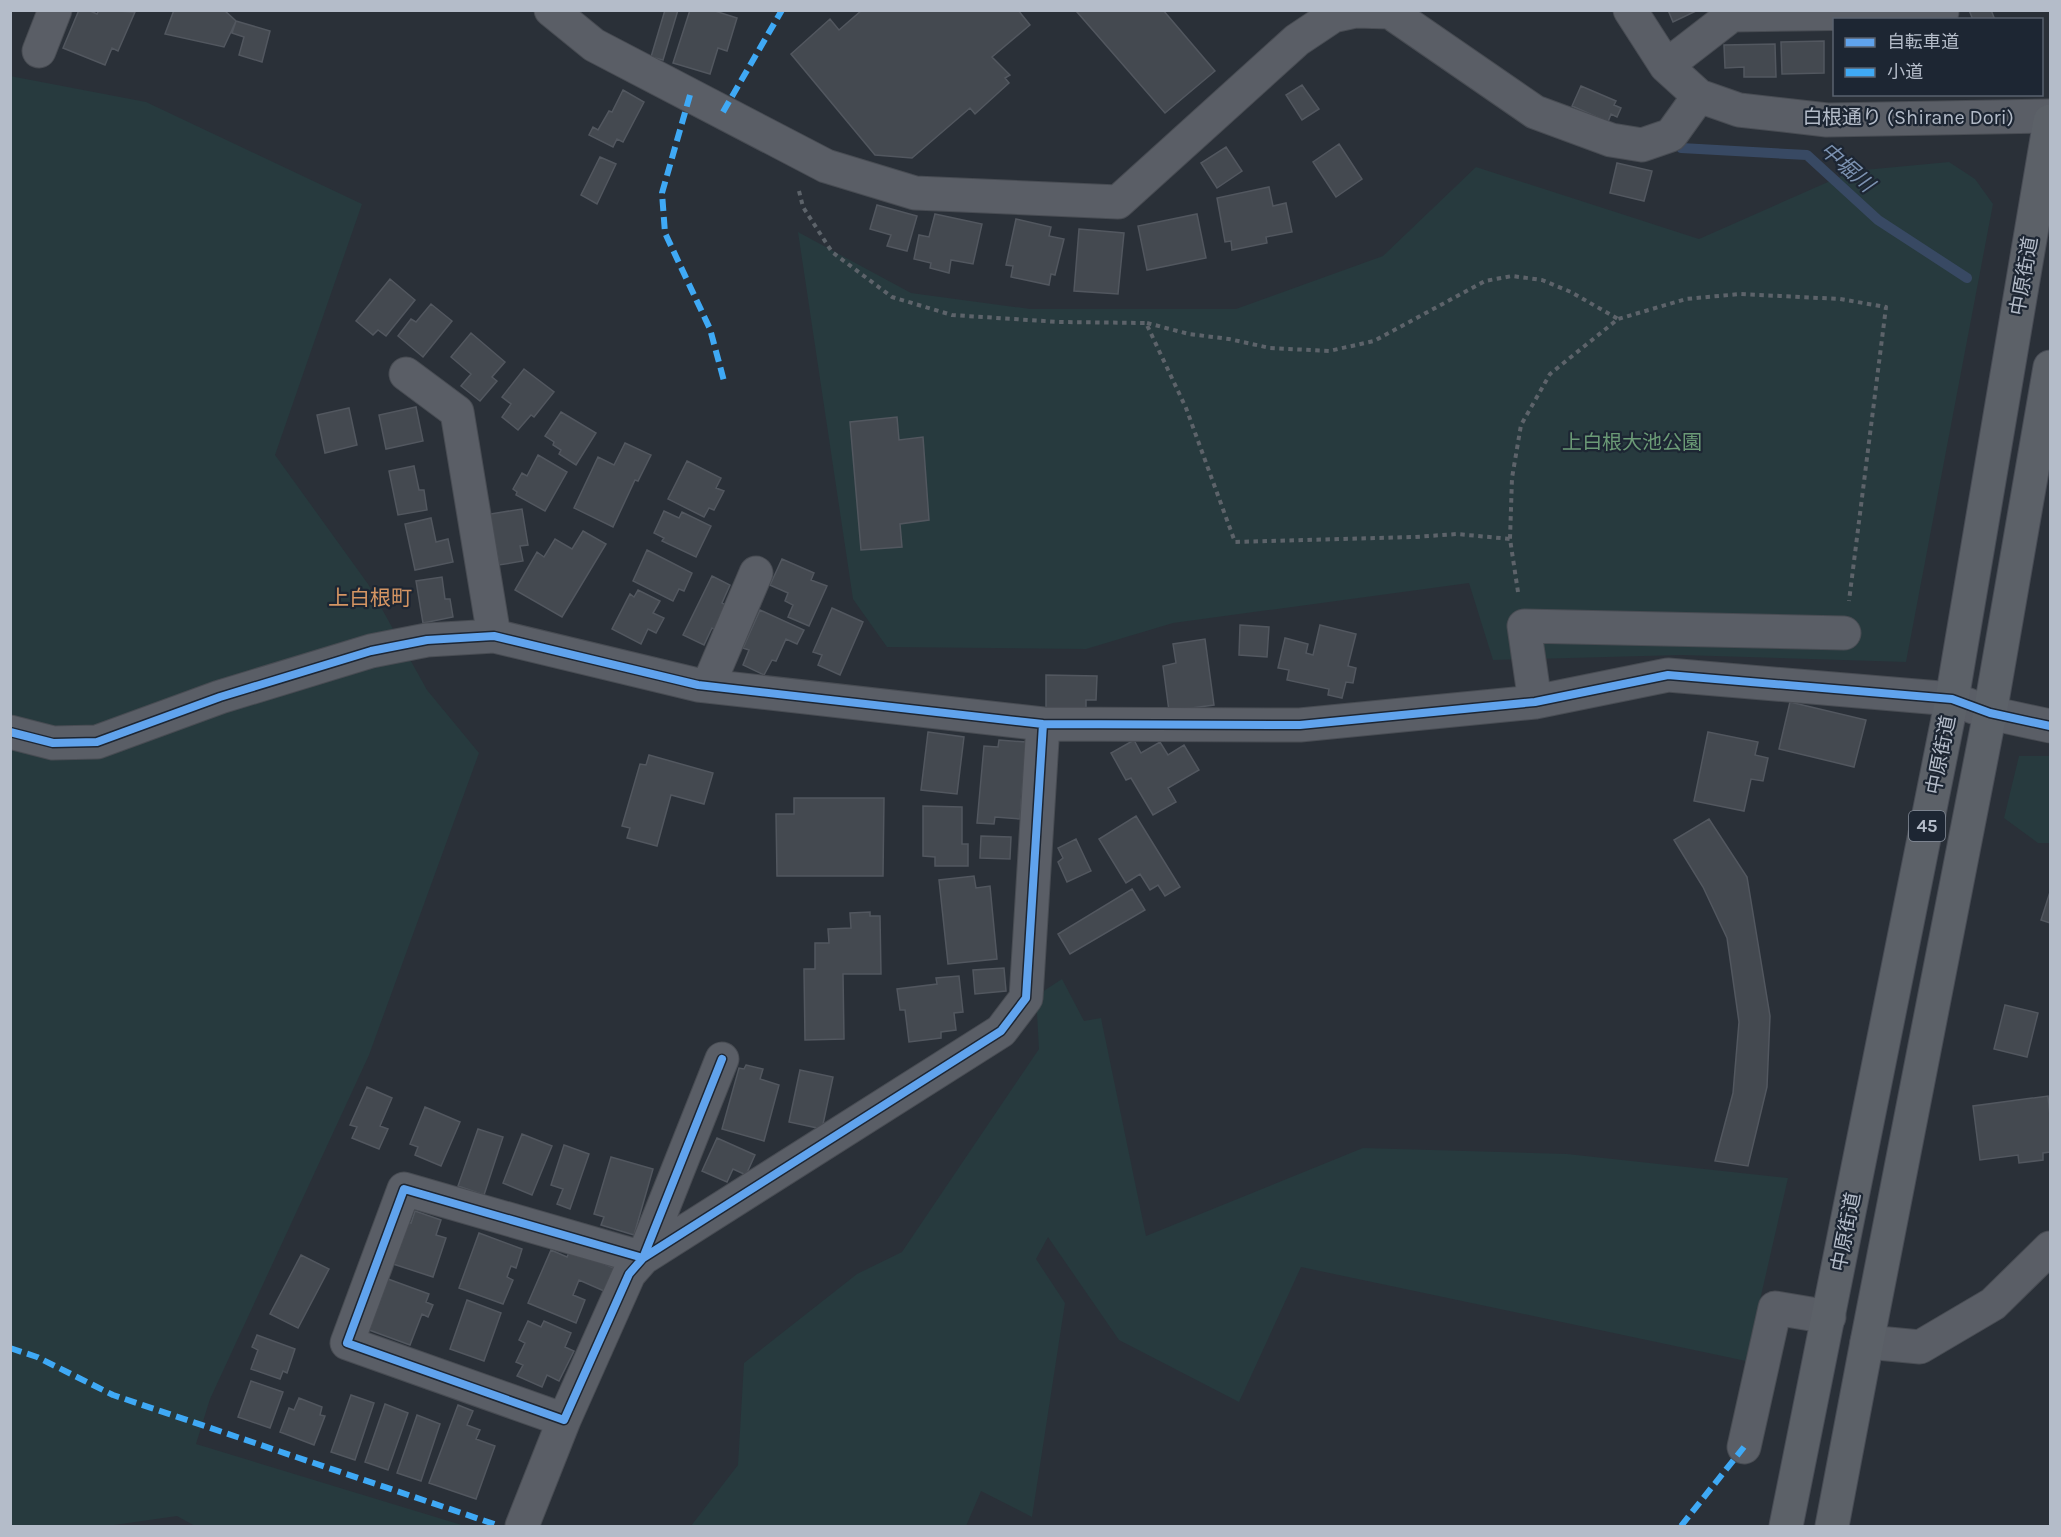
<svg xmlns="http://www.w3.org/2000/svg" width="2061" height="1537" viewBox="0 0 2061 1537" font-family="Karla,'Noto Sans JP',sans-serif">
	<style>
		.green { fill: #273a3e }
		.lines { fill: none; stroke-linecap: round; stroke-linejoin: round }
		.stream { stroke: #384963; stroke-width: 10 }
		.building { fill: #444950; stroke: #52575f; stroke-width: 1.5 }
		.minor-casing { stroke: #484c53; stroke-width: 35 }
		.major-casing { stroke: #484c55; stroke-width: 35 }
		.path { stroke: #5d636a; stroke-width: 4; stroke-dasharray: 4.5 4.5; stroke-linecap: butt }
		.minor { stroke: #5a5e66; stroke-width: 33 }
		.major { stroke: #5c6168; stroke-width: 33 }
		.quiet { stroke: #3fa9f5; stroke-width: 6; stroke-dasharray: 12 6; stroke-linecap: butt }
		.cycleway-casing { stroke: #1d2633; stroke-width: 11 }
		.cycleway { stroke: #60a3ed; stroke-width: 8 }
		.labels { text-anchor: middle; dominant-baseline: central; stroke-width: 4.5; stroke-linejoin: round; paint-order: stroke }
		.shield { fill: #1d2633; stroke: #878f9c; stroke-width: 1.5 }
		.shield-label { font-size: 18px; font-weight: bold; fill: #b4bcc9 }
		.street-label { font-size: 20px; fill: #b4bcc9; stroke: #1d2633 }
		.park-label { font-size: 20px; fill: #6b9a76; stroke: #1d2633 }
		.water-label { font-size: 21px; font-style: italic; fill: #7c92b1; stroke: #1d2633 }
		.neighbourhood-label { font-size: 21px; fill: #d59563; stroke: #1d2633 }
	</style>
	<rect width="100%" height="100%" fill="#2a3038"/>
	<path class="green" d="M10 76 146 102 362 204 275 455 368 584 427 690 479 753 369 1055 210 1399 196 1444 465 1526H195L177 1516 107 1526H11Z
		M1949 162 1975 179 1993 204 1906 662 1681 655 1493 660 1469 583 1173 623 1086 649 887 647 853 599 798 232 911 293 1030 309H1236L1383 256 1476 167 1699 239 1853 171Z
		M2019 756H2050V843H2038L2004 818Z
		M1062 979 1084 1021 1101 1018 1146 1236 1363 1148 1567 1154 1788 1178 1746 1361 1301 1267 1239 1402 1119 1340 1048 1237 1036 1259 1065 1303 1032 1517 981 1491 966 1526H691L738 1465 744 1363 857 1274 902 1252 1039 1049 1036 996Z"/>
	<g class="lines">
		<path class="stream" d="M1681 148 1807 155 1878 220 1967 278"/>
	</g>
	<path class="building" d="M79 10H88L97 14 99 10 135 12 118 51 112 48 105 65 63 48Z
		M174 10H224L236 21 224 47 165 34Z
		M665 10H678L663 60 651 57Z
		M690 10H712L737 18 727 51 718 48 710 74 673 63Z
		M862 10H1018L1030 25 992 57 1010 75 1005 78 1009 83 975 114 970 108 912 158 875 155 791 54 830 19 839 30Z
		M1079 10H1163L1215 71 1165 113 1077 12Z
		M1668 10H1698L1673 22Z
		M1969 10H1991L1995 20H1973Z
		M236 21 270 31 262 62 239 55 244 37 232 33Z
		M1824 41V73L1782 74 1781 42Z
		M1775 44 1776 77H1744V67L1725 68 1724 45Z
		M1302 85 1319 109 1302 120 1286 95Z
		M1581 86 1616 101 1614 105 1621 108 1617 117 1611 114 1608 122 1572 106Z
		M623 90 644 102 623 142 617 139 613 147 589 135 593 127 598 130 609 111 612 112Z
		M1339 144 1362 179 1336 197 1313 162Z
		M1226 147 1242 171 1217 188 1201 163Z
		M600 157 616 164 597 204 581 195Z
		M1617 163 1652 171 1644 201 1610 193Z
		M1269 187 1273 206 1286 203 1292 232 1266 237 1267 243 1232 250 1231 241 1225 242 1217 198Z
		M877 205 917 216 907 251 887 246 891 235 870 229Z
		M935 214 982 224 973 264 951 260 949 273 930 268 931 263 914 259 919 235 929 237Z
		M1197 214 1206 258 1147 270 1138 226Z
		M1016 219 1051 227 1049 236 1064 239 1055 275 1051 274 1049 285 1011 277 1013 266 1006 265Z
		M1079 229 1124 233 1118 294 1074 291Z
		M390 279 415 300 386 336 378 330 373 335 356 321Z
		M431 304 452 321 423 357 398 336 411 319 416 322Z
		M471 333 505 362 492 377 497 381 480 401 461 386 471 374 451 357Z
		M524 369 554 392 534 417 531 415 518 430 502 417 511 404 502 397Z
		M416 407 423 441 386 449 379 415Z
		M349 408 357 445 325 453 317 415Z
		M561 412 596 433 576 465 559 454 561 450 553 445 554 442 545 436Z
		M897 417 899 440 923 437 929 520 900 524 902 547 861 550 850 422Z
		M625 443 651 455 638 481 635 480 613 527 574 508 598 457 614 465Z
		M538 455 567 472 545 511 516 495 517 492 513 489 522 473 527 476Z
		M687 461 721 478 716 488 724 491 714 510 709 508 704 517 668 499Z
		M414 466 419 490H424L427 510 398 515 389 471Z
		M522 509 528 545 520 546 523 561 499 565 490 514Z
		M664 511 679 518 682 512 711 526 696 557 662 541 664 538 654 533Z
		M431 518 436 542 448 539 453 562 415 570 405 524Z
		M583 531 606 544 562 617 515 590 537 552 544 557 555 539 572 549Z
		M647 550 692 573 684 591 679 589 673 601 633 581Z
		M782 559 814 573 811 580 827 586 809 626 788 617 793 605 785 601 788 593 770 585Z
		M712 576 730 585 722 603 726 605 715 630 712 628 704 645 683 635Z
		M442 577 445 599H450L453 617 423 623 416 581Z
		M638 590 660 601 653 613 664 618 656 633 648 629 641 644 612 629 630 594 634 597Z
		M832 608 863 622 840 675 818 665 822 655 813 652Z
		M760 610 804 630 797 644 786 639 776 661 772 660 764 675 743 665 749 650 743 648Z
		M1240 625 1269 627 1267 657 1239 655Z
		M1320 625 1356 634 1348 666 1356 668 1353 683 1346 682 1342 698 1328 695 1329 689 1287 680 1289 670 1278 668 1285 638 1308 644 1306 653 1313 655Z
		M1205 639 1214 705 1169 711 1163 666 1176 663 1173 644Z
		M1046 675 1097 676 1096 700H1086V708H1046Z
		M1790 702 1866 720 1854 767 1779 749Z
		M928 732 964 737 957 794 921 790Z
		M1708 732 1758 742 1755 755 1768 758 1763 781 1751 779 1744 811 1694 801Z
		M999 740 1026 742 1020 819 995 817 994 824 977 823 984 746 998 747Z
		M1134 740 1141 753 1160 742 1168 755 1184 745 1199 770 1168 788 1176 802 1153 815 1131 778 1126 780 1111 753Z
		M649 755 713 773 704 804 671 795 657 846 627 838 630 828 622 826 640 764 646 765Z
		M794 798H884L883 876H777L776 814H794Z
		M923 806 962 807V844H968V866H935V857L923 856Z
		M1136 816 1180 887 1165 896 1158 885 1150 890 1140 874 1126 883 1099 839Z
		M1709 819 1747 877 1770 1016 1767 1087 1748 1166 1715 1161 1733 1093 1739 1022 1727 938 1703 887 1674 840Z
		M981 836 1011 837 1010 859 980 858Z
		M1076 839 1091 871 1067 882 1058 862 1063 858 1058 848Z
		M974 876 976 888 990 886 997 959 948 964 939 880Z
		M1132 889 1145 910 1070 954 1058 934Z
		M2050 892V923L2041 920Z
		M870 912V916H880L881 974H843L844 1039 805 1040 804 969H815V943H829L828 929 851 928 850 913Z
		M1004 968 1006 991 975 994 973 970Z
		M959 976 963 1012 954 1013 956 1030 941 1032V1038L909 1042 905 1010H900L897 989 937 984 936 978Z
		M2005 1005 2038 1013 2027 1057 1994 1049Z
		M746 1065 763 1069 760 1079 779 1085 764 1141 722 1129 739 1068 744 1069Z
		M800 1070 833 1077 822 1129 789 1122Z
		M367 1087 392 1098 380 1126 388 1129 379 1149 352 1138 357 1127 350 1125Z
		M2048 1096 2050 1116V1152L2043 1153V1160L2019 1163 2018 1155 1980 1160 1973 1106Z
		M425 1107 460 1122 441 1166 415 1155 418 1147 410 1144Z
		M478 1129 503 1137 484 1195 458 1186Z
		M522 1134 552 1146 532 1195 503 1183Z
		M717 1138 755 1155 746 1175 733 1169 727 1182 702 1171Z
		M564 1145 589 1154 570 1209 557 1204 563 1189 551 1185Z
		M611 1157 653 1169 634 1235 601 1225 604 1217 594 1214Z
		M415 1211 441 1220 436 1235 446 1238 433 1277 393 1264 407 1222 411 1223Z
		M479 1233 522 1249 516 1268 511 1266 507 1277 513 1280 503 1304 459 1288Z
		M551 1250 567 1257 570 1250 614 1268 604 1291 579 1280 573 1295 585 1300 576 1323 528 1303Z
		M301 1255 329 1269 298 1328 270 1314Z
		M388 1279 429 1294 426 1302 433 1305 428 1317 422 1314 410 1345 369 1330Z
		M467 1300 501 1313 484 1361 450 1349Z
		M528 1321 541 1327 544 1321 571 1333 565 1347 574 1351 559 1381 547 1375 542 1387 517 1376 523 1365 516 1362 525 1343 519 1340Z
		M257 1335 295 1349 287 1373 283 1371 280 1379 251 1369 258 1350 252 1347Z
		M251 1381 283 1392 270 1428 238 1417Z
		M351 1395 374 1403 355 1460 331 1452Z
		M299 1398 322 1407 320 1415 325 1416 314 1445 280 1432 289 1408 294 1410Z
		M385 1404 408 1413 388 1470 365 1462Z
		M458 1405 473 1411 467 1425 480 1430 476 1439 495 1446 476 1499 429 1483Z
		M417 1415 440 1424 421 1481 397 1473Z"/>
	<g class="lines">
		<g class="minor-casing">
			<path id="minor" d="M551 10 594 45 826 166 915 193 1118 202 1297 40 1333 16 1356 11 1390 12 1535 112 1611 140 1642 145 1671 135 1699 96
				M1630 10 1666 66 1699 96 1739 110 1827 120 2050 116
				M1730 10 1732 15 1942 12
				M39 51 55 10
				M1666 66 1732 15
				M406 374 457 412 494 636
				M708 686 756 573
				M1535 702 1524 626 1844 633
				M10 732 53 743 97 742 220 697 371 651 427 640 494 636 698 685 1043 724 1300 725 1535 702 1668 675 1952 699 1990 713 2050 726
				M722 1059 643 1258 629 1274 564 1420 347 1343 404 1189 643 1258 1001 1031 1026 998 1043 724
				M1867 1342 1920 1347 1993 1304 2050 1248
				M1744 1447 1775 1308 1829 1317
				M522 1526 564 1420"/>
		</g>
		<g class="major-casing">
			<path id="major" d="M1786 1526 1952 699 2050 121
				M1832 1526 1867 1342 1990 713 2050 367"/>
		</g>
		<path class="path" d="M799 191 803 207 832 252 892 297 952 315 1059 322 1146 323 1186 408 1235 542 1415 537 1457 534 1510 539
			M1147 323 1189 334 1229 339 1270 348 1329 351 1374 341 1485 281 1512 276 1542 280 1571 292 1618 319
			M1518 592 1510 539 1512 478 1521 425 1550 374 1618 319 1686 299 1740 294 1840 299 1886 307 1849 601"/>
		<use href="#minor" class="minor"/>
		<use href="#major" class="major"/>
		<path class="quiet" d="M690 95 662 193 665 233 710 329 724 381
			M723 112 782 10
			M10 1348 37 1357 113 1395 500 1526
			M1681 1526 1744 1447"/>
		<g class="cycleway-casing">
			<path id="cycleway" d="M10 732 53 743 97 742 220 697 371 651 427 640 494 636 698 685 1043 724 1300 725 1535 702 1668 675 1952 699 1990 713 2050 726
				M722 1059 643 1258 629 1274 564 1420 347 1343 404 1189 643 1258 1001 1031 1026 998 1043 724"/>
		</g>
		<use href="#cycleway" class="cycleway"/>
	</g>
	<g class="labels">
		<rect class="shield" x="1909" y="811" width="36" height="30" rx="4.5"/>
		<g class="shield-label">
			<text x="1927" y="826">45</text>
		</g>
		<g class="street-label">
			<text x="1908" y="117">白根通り (Shirane Dori)</text>
			<text transform="translate(2024 276) rotate(-80)">中原街道</text>
			<text transform="translate(1941 755) rotate(-79)">中原街道</text>
			<text transform="translate(1846 1232) rotate(-79)">中原街道</text>
		</g>
		<g class="park-label">
			<text x="1632" y="442">上白根大池公園</text>
		</g>
		<g class="water-label">
			<text transform="translate(1847 167) rotate(41)">中堀川</text>
		</g>
		<g class="neighbourhood-label">
			<text x="370" y="598">上白根町</text>
		</g>
	</g>
	<rect width="2061" height="1537" fill="none" stroke="#b4bcc9" stroke-width="24"/>
	<rect x="1833" y="18" width="210" height="78" fill="#1d2633" stroke="#59626f" stroke-width="1.5"/>
	<rect x="1845" y="38" width="30" height="9" fill="#60a3ed" stroke="#59626f" stroke-width="1.5"/>
	<text x="1887" y="48" font-size="18" fill="#b4bcc9">自転車道</text>
	<rect x="1845" y="68" width="30" height="9" fill="#3fa9f5" stroke="#59626f" stroke-width="1.5"/>
	<text x="1887" y="78" font-size="18" fill="#b4bcc9">小道</text>
</svg>
